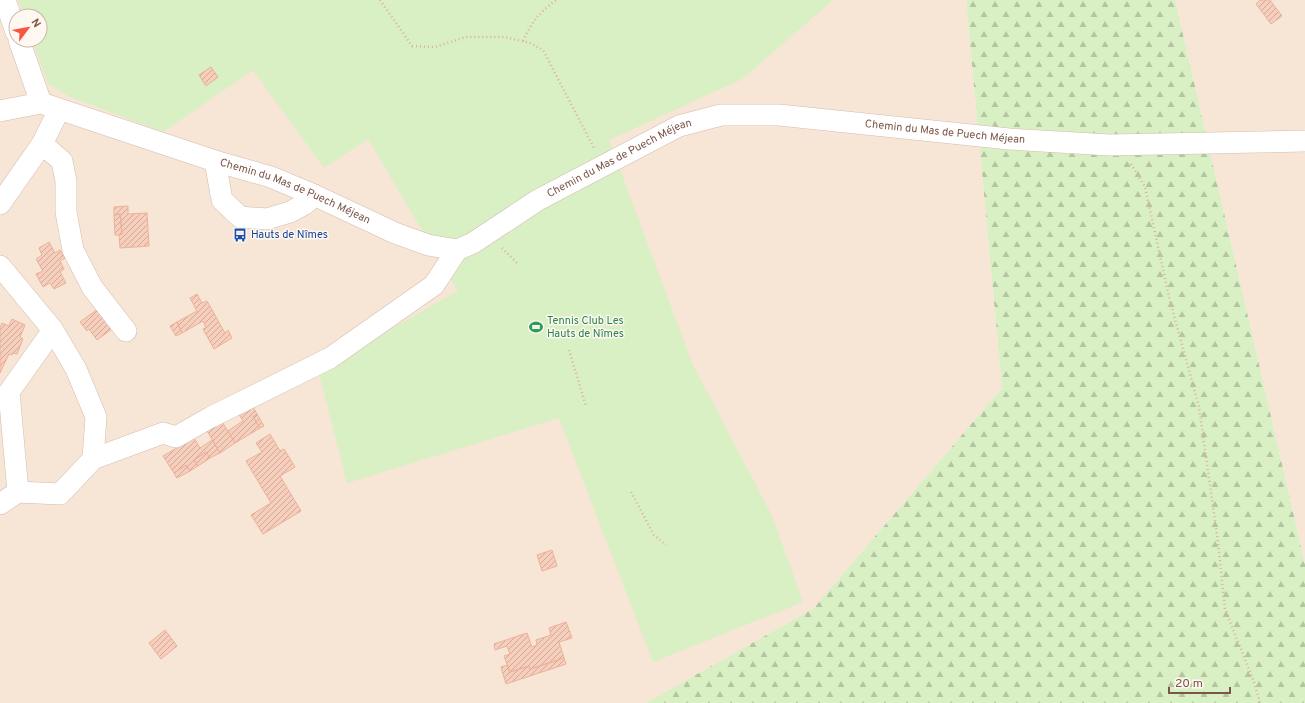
<svg xmlns="http://www.w3.org/2000/svg" width="1305" height="703" viewBox="0 0 1305 703" font-family="Overpass,sans-serif">
	<style>
		.residential { fill: #f7e5d5; fill-rule: evenodd }
		.forest { fill: url(#forest-firs) }
		.pitch { fill: #d9efc4 }
		.building { fill: url(#building-hatch); stroke: #ecb19a }
		.lines { fill: none; stroke-linecap: round; stroke-linejoin: round }
		.minor-casing { stroke: #d5bcae; stroke-width: 22 }
		.path { stroke: #ddb09e; stroke-width: 2.5; stroke-dasharray: 1 3; stroke-linecap: butt }
		.minor { stroke: #fff; stroke-width: 21 }
		.labels { text-anchor: middle; dominant-baseline: central; stroke-width: 3; stroke-linejoin: round; paint-order: stroke }
		.street-label { font-size: 11px; fill: #7d5548; stroke: #fff8f1 }
		.transit-label { font-size: 11px; fill: #164399; stroke: #fff8f1; text-anchor: start }
		.leisure-label { font-size: 11px; fill: #27864d; stroke: #fff8f1; text-anchor: start }
	</style>
	<defs>
		<pattern id="forest-firs" width="22" height="20" patternUnits="userSpaceOnUse"><rect width="22" height="20" fill="#d9efc4"/><path d="M5 1l3.5 6h-7zM16 11l3.5 6h-7z" fill="#b5c4a1"/></pattern>
		<pattern id="building-hatch" width="6" height="6" patternUnits="userSpaceOnUse"><rect width="6" height="6" fill="#f7cebc"/><path d="M-1 1l2-2M0 6l6-6M5 7l2-2" fill="none" stroke="#cdaa9b"/></pattern>
	</defs>
	<rect width="100%" height="100%" fill="#fff4e8"/>
	<path class="residential" d="M0 0H966L1002 388 814 608 646 703H0ZM16 16H40V40H16Z
		M1175 0H1305V564Z"/>
	<path class="forest" d="M966 0H1175L1305 564V703H646L814 608 1002 388Z"/>
	<path class="pitch" d="M18 0H833L742 79 609 140 692 363 772 516 803 602 653 662 559 418 347 483 318 370 458 291 368 139 324 168 253 70 163 132 73 98 48 84 32 40H40V16H24Z"/>
	<path class="building" d="M1260 0H1270L1282 16 1271 24 1256 4Z
		M211 67 218 77 206 86 199 75Z
		M128 206V214L147 213 149 246 120 248 119 235 122 234 120 214 114 215V207Z
		M120 214 122 234 119 235H115L114 215Z
		M49 242 55 253 60 250 65 258 60 261 64 269 60 272 66 283 54 289 50 283 43 287 36 274 43 271 36 259 42 255 39 248Z
		M197 294 202 303 207 301 225 333 228 330 232 338 214 349 203 329 206 328 203 321 182 333 177 322 197 311 190 298Z
		M102 306 113 328 97 340 89 329 87 331 80 322Z
		M12 319 25 325 20 337 23 339 17 354 13 353 12 355 9 354 0 373V328L2 323 9 326Z
		M177 322 182 333 176 336 170 326Z
		M251 404 257 414 253 417 260 428 235 443 228 431 243 421 237 411Z
		M257 414 264 426 260 428 253 417Z
		M221 420 235 443 220 453 206 429Z
		M270 434 280 451 284 449 295 467 280 476 301 511 263 534 251 515 271 503 246 461 262 452 256 443Z
		M194 438 200 448 212 440 220 453 210 458 206 452 194 460 198 466 190 471 186 465 174 473 163 456Z
		M206 452 210 458 198 466 194 460Z
		M186 465 190 471 177 478 174 473Z
		M552 550 557 566 542 571 537 555Z
		M566 622 572 638 559 642 564 658 530 669 529 666 510 672 504 656 510 654 507 646 495 650 494 644 527 633 532 647 537 645 536 640 551 635 549 628Z
		M165 630 177 646 161 659 149 643Z
		M564 658 566 664 506 684 501 667 507 665 510 672 529 666 530 669Z"/>
	<g class="lines">
		<g class="minor-casing">
			<g id="minor">
				<path d="M5 0 16 32"/>
				<path id="s1" d="M19 40 41 103 215 161 271 177 314 195 395 233 428 245 457 250 473 243 538 200 679 126 721 115H779L1009 139 1110 145 1305 141"/>
				<path d="M0 111 41 103"/>
				<path d="M42 144 62 161 66 181V212L73 250 92 287 126 331"/>
				<path d="M215 161 222 200 240 217 267 219 290 212 305 204 314 195"/>
				<path d="M0 204 42 144 59 110"/>
				<path d="M0 266 53 330 76 369 96 417 93 459 60 494 18 492 9 392 53 330"/>
				<path d="M93 459 163 433 176 437 211 417 330 358 434 285 457 250"/>
				<path d="M0 504 18 492"/>
			</g>
		</g>
		<path class="path" d="M380 0 412 46 435 47 466 37H505L530 43 543 50 594 148
			M523 41C533 20 538 14 556 0
			M1131 164 1145 187 1169 297 1199 407 1218 542 1225 609 1254 682 1260 703
			M502 248 517 263
			M569 350 586 406
			M631 492 654 535 666 545"/>
		<use href="#minor" class="minor"/>
	</g>
	<defs>
		<g id="bus-bare" transform="scale(1.08)"><path d="M-5-6H5V4H4V6H2V4H-2V6H-4V4H-5ZM-3.5-4V0h7V-4ZM-3.5 1.2v1.5H-2V1.2ZM2 1.2v1.5H3.5V1.2Z" fill="#1a4fb4" stroke="#fff8f1" stroke-width="2.5" paint-order="stroke"/></g>
		<g id="stadium-bare" transform="scale(1.08)"><path d="M0-5a6.5 5 0 1 0 0 10a6.5 5 0 1 0 0-10ZM-3.5-1.8h7v3.6h-7Z" fill="#2e9e5b" stroke="#fff8f1" stroke-width="2.5" paint-order="stroke"/></g>
	</defs>
	<g fill-rule="evenodd">
		<use href="#bus-bare" x="240" y="235"/>
		<use href="#stadium-bare" x="536" y="327"/>
	</g>
	<g class="labels">
		<g class="street-label">
			<text stroke="none"><textPath href="#s1" startOffset="1032">Chemin du Mas de Puech Méjean</textPath></text>
			<text stroke="none"><textPath href="#s1" startOffset="696">Chemin du Mas de Puech Méjean</textPath></text>
			<text stroke="none"><textPath href="#s1" startOffset="336">Chemin du Mas de Puech Méjean</textPath></text>
		</g>
		<g class="transit-label">
			<text x="251" y="235">Hauts de Nîmes</text>
		</g>
		<g class="leisure-label">
			<text x="547" y="321">Tennis Club Les<tspan x="547" dy="13">Hauts de Nîmes</tspan></text>
		</g>
	</g>
	<g transform="translate(28 28) rotate(58)"><circle r="19" fill="#fff8f1" stroke="#cbb7ad"/>
	<path d="M0-3L7 15L0 10L-7 15Z" fill="#f55740"/>
	<text y="-6" font-size="11" font-weight="bold" text-anchor="middle" fill="#7d5548">N</text>
	</g>
	<path d="M1169 687v6h61v-6" fill="none" stroke="#7d5548" stroke-width="2"/>
	<text x="1175" y="687" font-size="12" fill="#7d5548" stroke="#fff8f1" stroke-width="3" paint-order="stroke">20 m</text>
</svg>
